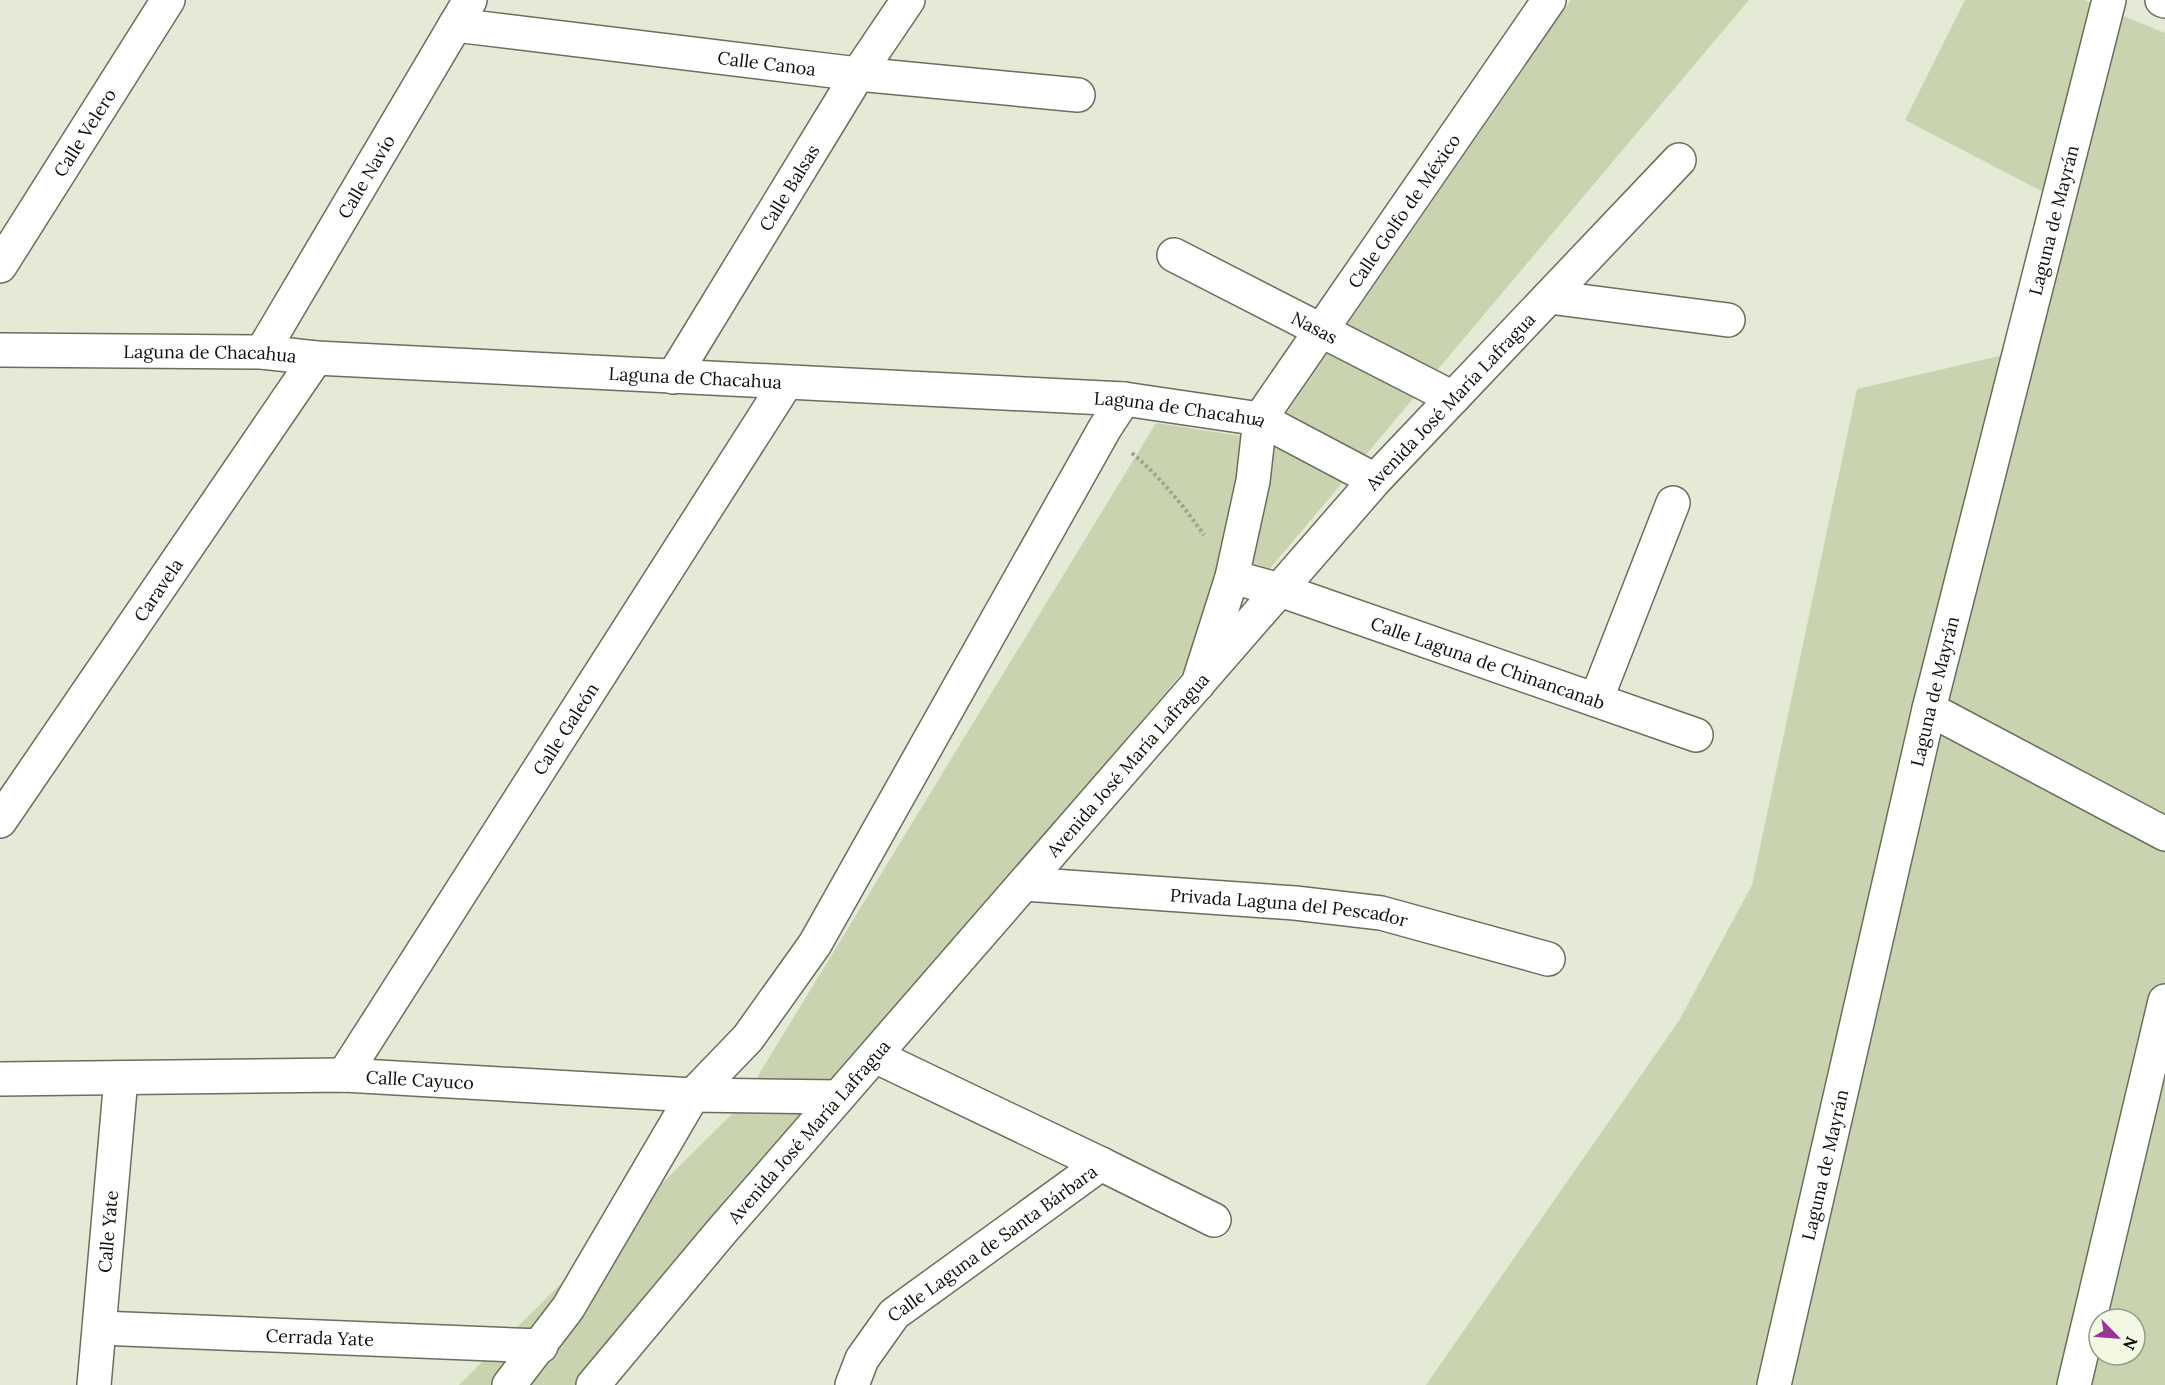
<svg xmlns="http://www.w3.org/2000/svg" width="2165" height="1385" viewBox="0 0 2165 1385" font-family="Lora,serif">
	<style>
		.green { fill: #cad3b0; fill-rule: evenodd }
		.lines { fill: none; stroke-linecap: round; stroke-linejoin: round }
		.street-casing { stroke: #6a6e5c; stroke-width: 36 }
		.secondary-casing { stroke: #6a6e5c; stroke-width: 36 }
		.path { stroke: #9ea292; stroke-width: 4; stroke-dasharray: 3 3; stroke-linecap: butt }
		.street { stroke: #fff; stroke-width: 33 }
		.secondary { stroke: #fff; stroke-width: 33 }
		.labels { text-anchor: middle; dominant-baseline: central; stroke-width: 6; stroke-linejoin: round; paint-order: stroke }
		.street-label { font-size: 18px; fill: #0e0f09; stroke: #f3f8e3 }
	</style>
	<rect width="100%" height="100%" fill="#e5ead6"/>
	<path class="green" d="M1571 0H1749L582 1385H459L739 1107 1156 423 1268 440Z
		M1965 0H2084L2165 33V1385H1426L1680 1019 1752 885 1857 389 2008 354 2072 207 1905 120ZM2099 1319H2135V1355H2099Z"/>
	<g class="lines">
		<g class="street-casing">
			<g id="street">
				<path d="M2162 0 2165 1"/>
				<path id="s1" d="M455 25 858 74 1078 95"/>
				<path id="s2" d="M1174 255 1453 398"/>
				<path id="s3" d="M0 266 168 0"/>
				<path d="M1549 297 1728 320"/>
				<path id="s4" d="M0 350 262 352 316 358 1124 399 1260 419 1375 480"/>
				<path id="s5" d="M262 352 470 0"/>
				<path id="s6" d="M673 377 858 74 908 0"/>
				<path id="s7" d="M1232 577 1280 590 1696 735"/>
				<path id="s8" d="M1198 684 1232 577 1253 481 1260 419 1549 0"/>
				<path d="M1596 700 1673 503"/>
				<path d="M1929 709 2165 834"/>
				<path id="s9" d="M0 821 316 358"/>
				<path id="s10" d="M1024 884 1295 903 1381 913 1548 959"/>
				<path id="s11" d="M344 1075 786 383"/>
				<path id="s12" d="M100 1328 541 1346"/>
				<path id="s13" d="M94 1385 121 1078"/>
				<path d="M509 1385 568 1308 693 1095 748 1038 815 944 1105 428 1124 399"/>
				<path id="s14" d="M852 1385 862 1359 894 1314 1101 1164 1214 1220"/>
				<path id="s15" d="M1774 1385 1929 709 2109 0"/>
				<path d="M2074 1385 2165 1001"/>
			</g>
		</g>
		<g class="secondary-casing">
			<g id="secondary">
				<path d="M875 1056 1101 1164"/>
				<path id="s16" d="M0 1079 344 1075 693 1095 838 1097"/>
				<path id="s17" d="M593 1385 721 1232 1375 480 1679 160"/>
			</g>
		</g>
		<path class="path" d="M1132 453C1160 477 1183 505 1204 535"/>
		<use href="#street" class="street"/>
		<use href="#secondary" class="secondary"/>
	</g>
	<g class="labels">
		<g class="street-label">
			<text stroke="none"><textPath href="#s1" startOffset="314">Calle Canoa</textPath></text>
			<text stroke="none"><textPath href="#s3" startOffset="158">Calle Velero</textPath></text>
			<text stroke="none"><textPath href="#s5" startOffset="204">Calle Navío</textPath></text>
			<text stroke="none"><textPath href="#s6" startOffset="222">Calle Balsas</textPath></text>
			<text stroke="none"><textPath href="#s8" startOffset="526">Calle Golfo de México</textPath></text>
			<text stroke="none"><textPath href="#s15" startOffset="1198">Laguna de Mayrán</textPath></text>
			<text stroke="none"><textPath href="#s2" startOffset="158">Nasas</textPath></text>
			<text stroke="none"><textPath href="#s4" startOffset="210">Laguna de Chacahua</textPath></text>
			<text stroke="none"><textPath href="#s4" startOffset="696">Laguna de Chacahua</textPath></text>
			<text stroke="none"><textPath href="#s17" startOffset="1305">Avenida José María Lafragua</textPath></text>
			<text stroke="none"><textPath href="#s4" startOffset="1182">Laguna de Chacahua</textPath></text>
			<text stroke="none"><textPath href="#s9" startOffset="280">Caravela</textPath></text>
			<text stroke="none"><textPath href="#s7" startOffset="270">Calle Laguna de Chinancanab</textPath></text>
			<text stroke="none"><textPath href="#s15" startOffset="712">Laguna de Mayrán</textPath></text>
			<text stroke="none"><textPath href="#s11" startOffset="411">Calle Galeón</textPath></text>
			<text stroke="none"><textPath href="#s17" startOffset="819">Avenida José María Lafragua</textPath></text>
			<text stroke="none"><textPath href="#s10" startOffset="266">Privada Laguna del Pescador</textPath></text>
			<text stroke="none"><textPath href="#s16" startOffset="420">Calle Cayuco</textPath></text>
			<text stroke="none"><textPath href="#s17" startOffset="333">Avenida José María Lafragua</textPath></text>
			<text stroke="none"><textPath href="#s15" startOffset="226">Laguna de Mayrán</textPath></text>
			<text stroke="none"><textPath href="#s13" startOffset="154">Calle Yate</textPath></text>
			<text stroke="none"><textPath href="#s14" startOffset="204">Calle Laguna de Santa Bárbara</textPath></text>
			<text stroke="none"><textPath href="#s12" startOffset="220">Cerrada Yate</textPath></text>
		</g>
	</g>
	<g transform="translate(2117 1337) rotate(115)"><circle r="28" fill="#f3f8e3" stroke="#979b8c" stroke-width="1.5"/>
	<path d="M0-4.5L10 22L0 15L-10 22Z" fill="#9b359a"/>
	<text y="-9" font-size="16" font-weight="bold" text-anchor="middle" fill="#0e0f09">N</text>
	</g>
</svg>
